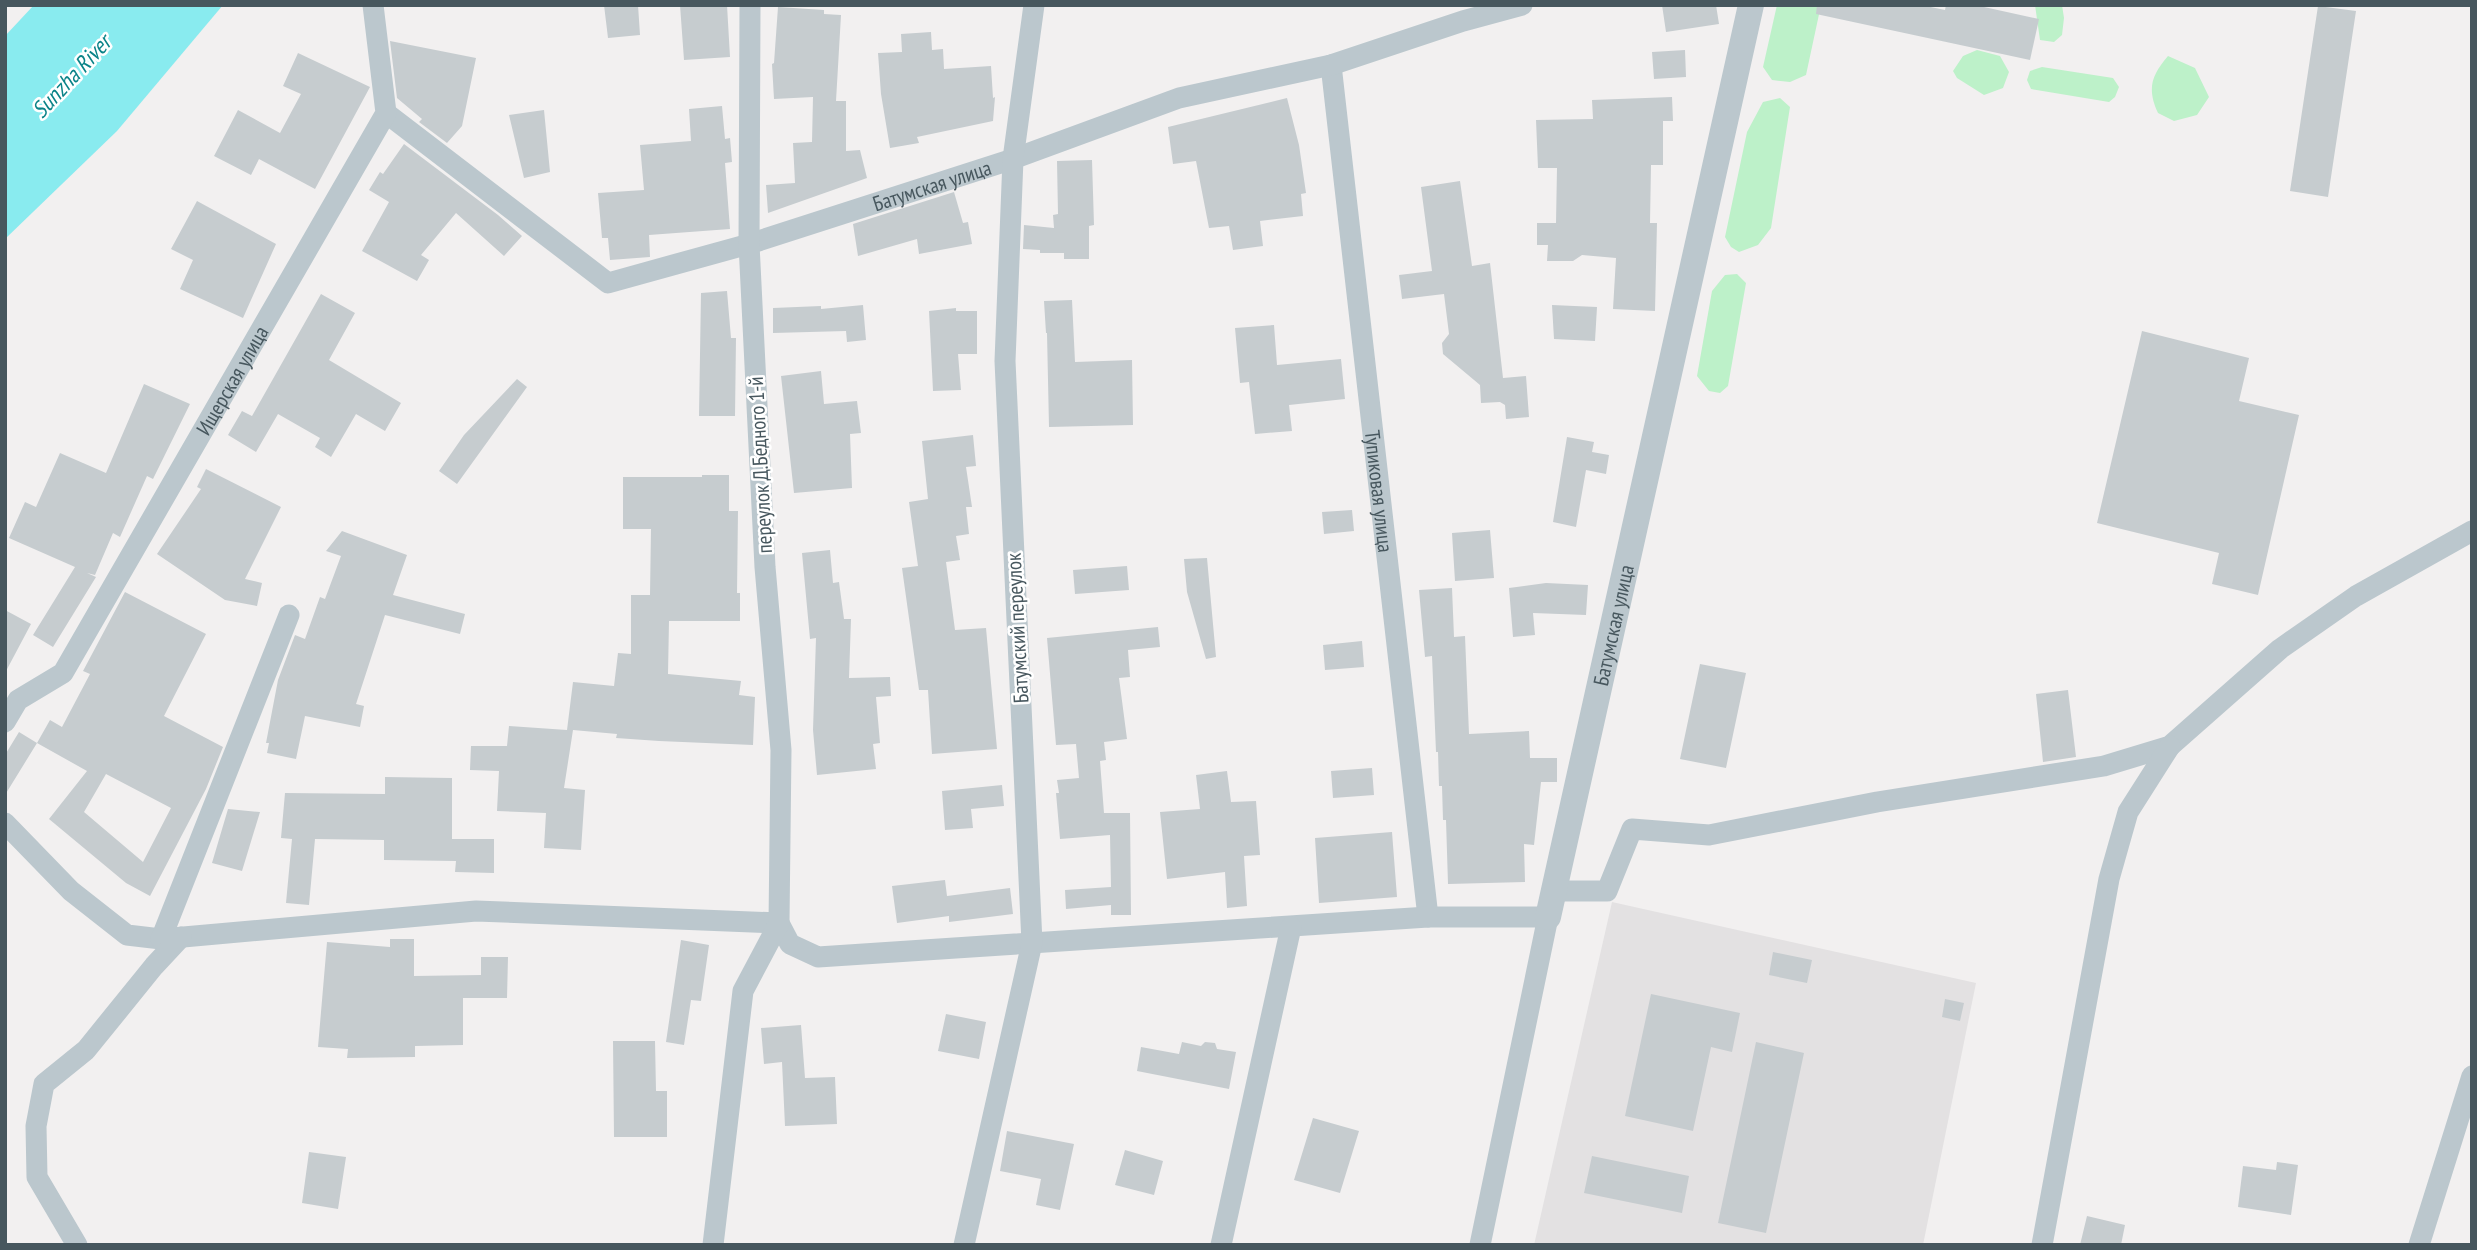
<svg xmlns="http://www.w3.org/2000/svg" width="2477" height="1250" viewBox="0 0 2477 1250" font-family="'PT Sans Narrow',sans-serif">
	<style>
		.education { fill: #e3e1e2 }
		.green { fill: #bdf1c9 }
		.water { fill: #89ebef }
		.building { fill: #c6cccf; fill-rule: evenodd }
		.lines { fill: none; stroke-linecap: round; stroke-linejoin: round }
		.minor { stroke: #bbc7cd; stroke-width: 21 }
		.tertiary { stroke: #bbc7cd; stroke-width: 26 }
		.labels { text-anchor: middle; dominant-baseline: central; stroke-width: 5; stroke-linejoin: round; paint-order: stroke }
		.street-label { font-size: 21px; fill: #47575e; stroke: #fff }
		.water-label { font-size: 23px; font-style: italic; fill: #0a8388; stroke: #fff }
	</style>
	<rect width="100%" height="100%" fill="#f2f0f0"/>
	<path class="education" d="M1612 902 1976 983 1923 1245H1534Z"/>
	<path class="green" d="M1777 5H1821L1806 75 1790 82 1772 80 1763 67Z
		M2035 5H2062L2064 18 2062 35 2054 42 2040 40Z
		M1977 50 2000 56 2009 72 2003 88 1984 95 1957 78 1953 71 1963 56Z
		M2168 56 2195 68 2209 97 2197 115 2174 121 2158 113C2147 89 2151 76 2168 56Z
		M2042 67 2113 78 2119 87 2115 97 2109 102 2031 89 2027 80 2030 71Z
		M1780 98 1790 107 1771 228 1758 245 1739 252 1731 247 1725 237 1747 132 1763 102Z
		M1737 274 1746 283 1728 386 1720 393 1709 391 1697 376 1712 291 1725 275Z"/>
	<path class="water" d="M34 5H223L117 131 5 239V36Z"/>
	<path class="building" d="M604 5H638L640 35 608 38Z
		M680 5H727L730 57 684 60Z
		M1662 5H1716L1719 24 1666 32Z
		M1817 5H1921L1945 10 1946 5H1975L2039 19 2030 60 1816 14Z
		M2318 6 2356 11 2328 197 2290 191Z
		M778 7 824 10V14L841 15 836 101H846V151L860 150 867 178 768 213 766 185 795 183 793 143 812 142 813 97 774 99 772 64 774 63Z
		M931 32 932 50 943 49 944 69 991 66 993 98 995 97 993 121 917 137 919 143 890 148 881 94 878 53 902 52 901 34Z
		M390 41 476 58 462 126 447 143 419 122 422 119 397 98Z
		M1685 50 1686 77 1654 79 1652 52Z
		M298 53 370 87 315 189 259 159 251 175 214 156 238 110 280 133 301 94 283 86Z
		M1672 97 1673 121H1663V165H1651L1650 223H1657L1655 311 1613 309 1616 258 1582 255 1573 261H1547L1548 245H1537V223H1556L1557 168H1538L1536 120 1593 119 1592 100Z
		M1287 98 1299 145 1306 193 1301 194 1303 216 1260 221 1263 246 1233 250 1229 226 1209 228 1196 161 1173 164 1168 127Z
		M722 106 725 139 730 138 732 162 725 163 730 229 649 235 650 257 610 260 608 238H602L598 193 644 190 640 145 691 141 689 109Z
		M544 110 550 172 524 178 509 115Z
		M404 144 498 215 522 236 504 256 456 213 421 255 429 260 417 281 362 251 389 202 369 190 380 172 383 174Z
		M1092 160 1094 225 1089 226V259H1064V253H1040V250L1023 249 1024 225 1054 228 1053 215 1058 214 1057 161Z
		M1460 181 1472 266 1490 263 1503 378 1526 376 1529 417 1506 419 1505 405 1500 402 1481 403 1480 385 1443 354 1442 343 1449 334 1444 294 1402 299 1399 275 1432 271 1421 187Z
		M954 192 963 223 968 222 972 244 919 254 917 239 858 256 853 224Z
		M197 201 276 244 243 318 180 289 193 260 171 249Z
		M727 291 731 338H736L735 416H699L701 293Z
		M321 294 355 313 329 360 401 403 385 431 356 414 331 457 315 447 320 438 278 414 256 452 228 435 242 411 252 416Z
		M1072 300 1075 362 1132 360 1133 425 1049 427 1047 333H1046L1044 301Z
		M863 305 866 340 847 342 846 331 773 333V308L821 306V309Z
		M1552 305 1597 307 1595 341 1554 339Z
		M956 308V311H977V354H958L961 390 933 391 929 311Z
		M1274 325 1277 365 1341 359 1345 399 1289 405 1292 431 1255 434 1249 382 1240 383 1235 328Z
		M2142 331 2249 358 2239 401 2299 415 2258 595 2212 584 2219 553 2097 523Z
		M821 371 824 404 857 401 861 433 850 434 852 488 794 493 781 376Z
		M517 379 527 387 457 484 439 471 464 435Z
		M144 384 190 404 153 479 147 476 120 537 113 533 95 575 87 573 96 577 53 647 33 635 75 567 9 538 25 502 36 507 60 453 106 473Z
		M973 435 976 466 966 467 972 507H966L969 534 956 536 960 560 946 562 955 630 986 628 997 749 932 754 928 690H919L902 568 918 566 909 502 928 499 922 441Z
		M1567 437 1594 442 1592 452 1609 455 1606 474 1586 470 1576 527 1553 522Z
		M206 469 281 507 245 579 262 583 257 606 225 600 157 554 201 489 197 487Z
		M702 475H729V511H738L737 593H740V621H669L668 674 741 681 739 695 755 697 753 745 659 741 616 738 617 734 573 730 564 788 585 790 581 850 544 848 546 813 497 811 499 771 470 770 471 746H507L509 726 567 730 573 682 614 686 618 653 631 654V595H650L651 529H623V477H702Z
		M1352 510 1354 531 1324 534 1322 512Z
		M1490 530 1494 578 1455 581 1452 533Z
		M342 531 407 555 393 595 465 614 460 634 385 615 356 704 364 706 360 727 305 716 296 759 267 753 269 743H266L278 680 295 635 305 639 320 597 325 599 341 556 326 551Z
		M830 550 833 583 839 582 844 619H851L849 678 890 677 891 696 876 697 880 743 873 744 876 769 817 775 813 730 816 638 810 639 802 553Z
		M1207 558 1216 657 1206 659 1187 592 1184 559Z
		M1127 566 1129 590 1075 594 1073 570Z
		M1546 583 1588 585 1586 615 1533 613 1535 635 1513 637 1509 588Z
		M1452 588 1454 637 1465 636 1469 734 1529 731 1530 758H1557V782H1541L1534 845 1524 844 1525 882 1448 884 1446 820H1443L1442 786H1439L1438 752H1436L1432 656 1425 657 1419 590Z
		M125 592 206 634 164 716 223 747 206 789 150 896 126 883 49 819 87 771 37 743 50 720 62 727 90 674 83 671ZM106 774 171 808 143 862 84 812Z
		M5 610 31 624 5 673Z
		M1158 627 1160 647 1128 650 1130 677 1119 678 1127 739 1104 742 1106 760 1100 761 1104 813H1130L1131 915H1111V905L1066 909 1065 890 1111 887 1110 835 1060 839 1056 793H1059L1057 780 1079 778 1076 744 1056 745 1047 638Z
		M1362 641 1364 667 1325 670 1323 645Z
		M1700 664 1746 673 1726 768 1680 759Z
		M2068 690 2076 757 2043 762 2036 694Z
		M19 732 37 743 5 795V755Z
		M1372 768 1374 795 1333 798 1331 771Z
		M1227 771 1231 802 1256 801 1260 855 1244 856 1247 906 1227 908 1225 872 1167 879 1160 812 1200 809 1196 775Z
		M385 777 452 778V839H494V873L455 872 456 861 384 860V840L315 839 309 905 286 903 292 839 281 838 285 793 385 794Z
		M1002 785 1004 806 971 809 973 828 945 830 942 791Z
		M228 809 260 812 242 871 212 863Z
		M1392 832 1397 897 1319 903 1315 838Z
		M945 880 947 896 1010 888 1013 914 949 922V916L897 923 892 886Z
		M390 939H414V976L481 975V957H508L507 998H463V1045L415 1046V1057L347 1058 348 1049 318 1047 327 942 390 947Z
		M681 940 709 945 701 1001 691 1000 684 1045 666 1042Z
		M1773 952 1812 960 1807 983 1769 975Z
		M1651 994 1740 1013 1732 1052 1711 1047 1693 1131 1625 1116Z
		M1945 999 1964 1003 1960 1021 1942 1017Z
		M946 1014 986 1022 979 1059 938 1051Z
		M801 1025 805 1078 835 1077 837 1124 785 1126 782 1062 764 1064 761 1028Z
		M613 1041H655L656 1091H667V1137H614Z
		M1182 1042 1201 1046 1205 1042 1215 1043 1217 1049 1236 1052 1229 1089 1137 1071 1141 1047 1179 1054Z
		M1756 1042 1804 1053 1766 1233 1718 1223Z
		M1313 1118 1359 1131 1340 1193 1294 1180Z
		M1007 1131 1074 1144 1060 1210 1036 1205 1041 1179 1000 1171Z
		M1125 1150 1163 1161 1154 1195 1115 1185Z
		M309 1152 346 1157 338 1209 302 1203Z
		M1592 1156 1689 1176 1682 1213 1584 1193Z
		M2277 1162 2298 1165 2291 1215 2238 1207 2243 1166 2276 1170Z
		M2087 1216 2125 1225 2121 1245H2080Z"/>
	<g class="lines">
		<g class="minor">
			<path id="s1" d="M1331 65 1428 917"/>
			<path id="s2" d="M386 113 608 283 749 244 1013 159 1179 98 1331 65 1463 21 1522 5"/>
			<path id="s3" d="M5 722 18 700 63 673 386 113 373 5"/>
			<path d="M5 823 71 891 127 935 161 939 476 911 779 923 790 944 818 957 1428 917H1548L1480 1245"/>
			<path d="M1554 891H1607L1632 829 1709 835 1877 802 2104 766 2170 746 2280 649 2356 596 2472 531"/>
			<path d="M161 939 289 615"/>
			<path d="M77 1245 37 1177 36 1126 44 1084 86 1050 154 966 181 937"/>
			<path d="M713 1245 743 991 779 923 781 750 765 567 749 244 750 5"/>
			<path d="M964 1245 1032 943 1005 361 1013 159 1034 5"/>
			<path d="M1221 1245 1291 927"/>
			<path d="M2042 1245 2109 879 2128 812 2170 746"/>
			<path d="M2419 1245 2472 1076"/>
		</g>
		<path class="tertiary" id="s4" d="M1548 917 1751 5"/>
	</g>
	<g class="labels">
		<g class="street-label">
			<text stroke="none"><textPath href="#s2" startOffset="618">Батумская улица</textPath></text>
			<text stroke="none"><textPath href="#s3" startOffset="416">Ищерская улица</textPath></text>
			<text transform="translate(760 465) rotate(-93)">переулок Д.Бедного 1-й</text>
			<text stroke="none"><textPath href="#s1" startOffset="429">Тупиковая улица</textPath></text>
			<text stroke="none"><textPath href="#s4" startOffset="299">Батумская улица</textPath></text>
			<text transform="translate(1017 628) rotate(-93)">Батумский переулок</text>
		</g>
		<g class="water-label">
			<text transform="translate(71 76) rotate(-47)">Sunzha River</text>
		</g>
	</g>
	<rect width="2477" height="1250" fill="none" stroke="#47575e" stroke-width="14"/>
</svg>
